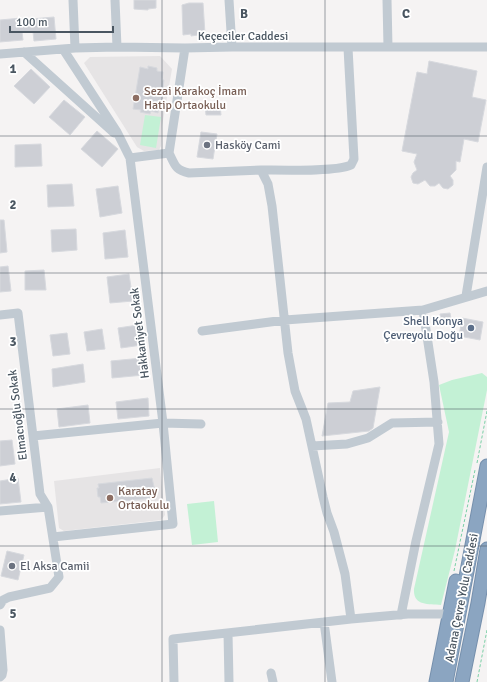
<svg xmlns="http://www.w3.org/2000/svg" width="487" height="682" viewBox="0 0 487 682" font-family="Signika,sans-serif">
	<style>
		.education { fill: #e6e4e5 }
		.grass { fill: #c3f1d5 }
		.building { fill: #cdcfd5; stroke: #d7d9de }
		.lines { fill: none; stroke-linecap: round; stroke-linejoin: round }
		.highway-casing { stroke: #7690ad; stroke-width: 15 }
		.path { stroke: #7ad0a6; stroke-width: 1; stroke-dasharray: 3 2; stroke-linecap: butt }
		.minor { stroke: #c1cad2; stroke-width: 9 }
		.highway { stroke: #8ba5c1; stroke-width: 13 }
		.grid { fill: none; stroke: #4a5661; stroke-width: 1; stroke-opacity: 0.55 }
		.education-dot { fill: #8d6e63; stroke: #fff; stroke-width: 1.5 }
		.worship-dot { fill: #6b7280; stroke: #fff; stroke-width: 1.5 }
		.service-dot { fill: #5c6f8a; stroke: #fff; stroke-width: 1.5 }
		.labels { text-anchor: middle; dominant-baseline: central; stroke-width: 3.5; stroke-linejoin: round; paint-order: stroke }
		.street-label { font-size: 12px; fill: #4a5661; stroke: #fff }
		.education-label { font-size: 12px; fill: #785e54; stroke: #fff; text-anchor: start }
		.worship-label { font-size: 12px; fill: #5b616d; stroke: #fff; text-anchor: start }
		.service-label { font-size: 12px; fill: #4e5e75; stroke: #fff; text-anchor: end }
		.grid-label { font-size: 13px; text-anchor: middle; font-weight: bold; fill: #4a5661; stroke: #fff; stroke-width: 3.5; stroke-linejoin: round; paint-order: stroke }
	</style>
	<rect width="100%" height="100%" fill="#f5f3f3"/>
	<path class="education" d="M160 56 172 69 162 126 161 146 159 150 144 151 137 147 84 63 90 57Z
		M160 468 165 515 161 520 64 531 59 528 54 481Z"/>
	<path class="grass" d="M145 115 161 117 156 148 140 145Z
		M482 373 487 377V390L455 550 441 605C428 604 413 606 414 589L449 432 439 385 452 380Z
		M214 501 218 542 192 545 187 504Z"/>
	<path class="building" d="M134 0H156V8L148 9V10L134 9Z
		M189 3H203L205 34 191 36V34L183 35 182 5Z
		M54 17 56 39 34 41 33 32H22L23 40 0 42V20L21 18V26L32 25 31 19Z
		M429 61 477 71 472 97 486 100 478 142 464 139 460 162 456 161V170L450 176 453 180V185L448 189 443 188 439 183 435 186H430L425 180 418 184 413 183 411 177 413 173 417 170 414 162 417 154 402 151 417 72 427 74Z
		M148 66 157 68V71L163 72 162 80H164L161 105H159L158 113 151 111 150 114 140 112 141 110 133 109 140 67 148 69Z
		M31 69 50 87 34 104 14 86Z
		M64 100 85 117 70 135 49 117Z
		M220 105 221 115H206L205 106Z
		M97 131 118 149 102 167 81 149Z
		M201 132 217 134 213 159 197 157Z
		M41 144 42 166 15 167V145Z
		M72 184 74 206 48 207 47 185Z
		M118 186 122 213 100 217 96 189Z
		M0 220H4L7 252 0 253Z
		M76 229 77 250 52 252 51 230Z
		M125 230 128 257 105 259 103 233Z
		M8 266 11 291 0 292V267Z
		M44 270 46 290H25V271Z
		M129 274 133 301 110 303 107 277Z
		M450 313 451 319 441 321 440 314Z
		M462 318 483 322 480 340 459 336Z
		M138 325 142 345 121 348 118 328Z
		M102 329 105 349 87 351 84 332Z
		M67 333 70 354 53 356 50 335Z
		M142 358 144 375 112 378 111 361Z
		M83 364 85 382 53 387 52 369Z
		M380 387 373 428 369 431 322 436 328 403 350 402 353 391Z
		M148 398 149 416 118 419 116 402Z
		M88 405 90 423 59 427 57 409Z
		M12 440 15 464 0 466V441Z
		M18 478 21 502 0 504V481Z
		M152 478 155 491H153L154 498 101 503 100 497H98L97 488H99L98 484Z
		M7 551 24 555 18 580 1 576Z"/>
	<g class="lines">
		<g class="highway-casing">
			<path id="highway" d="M436 682 456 581
				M446 682 487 466
				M462 682 478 603 487 549"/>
		</g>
		<path class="path" d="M477 463 487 411
			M454 571 475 470
			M477 682 487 630"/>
		<path class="minor" d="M73 0 75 48
			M115 0 117 47
			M229 0 232 47
			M387 0 388 47
			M24 52 114 133
			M0 54 75 48 117 47 185 48 232 47H487
			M169 153C175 165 175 170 189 173L261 170 268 184 272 206 288 353 295 391 306 419 323 497 327 513 334 532 345 574 351 619
			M130 158 169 153 185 48
			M261 170C279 170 337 172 351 165L354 159 348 48
			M466 296 487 167
			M0 315 18 313 40 494 48 507 59 577 50 588 9 597 3 600 0 605
			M202 331 285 320 423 310 487 291
			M33 436 163 423 201 424
			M312 446 347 444 368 438 392 423 438 422
			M0 511 48 507
			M53 537 173 524 163 423 130 158 117 132 63 49
			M401 615 416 541 439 444 434 382 423 310
			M324 622 332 682
			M0 630 3 670 2 675 0 677
			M228 633 229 682
			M271 673 273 682
			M174 682 173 639 351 619 408 614H449"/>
		<use href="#highway" class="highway"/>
	</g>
	<path class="grid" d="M162 0V682M325 0V682M0 136H487M0 273H487M0 409H487M0 546H487"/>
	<g class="education-dot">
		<circle cx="136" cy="98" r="4"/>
		<circle cx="110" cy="498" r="4"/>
	</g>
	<g class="worship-dot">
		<circle cx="207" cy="145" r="4"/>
		<circle cx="12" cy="566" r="4"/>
	</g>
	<circle class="service-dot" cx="471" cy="328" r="4"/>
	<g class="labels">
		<g class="street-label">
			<text x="243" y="36">Keçeciler Caddesi</text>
			<text transform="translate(140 333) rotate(-97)">Hakkaniyet Sokak</text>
			<text transform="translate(18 415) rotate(-97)">Elmacıoğlu Sokak</text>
			<text transform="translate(462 598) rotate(-79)">Adana Çevre Yolu Caddesi</text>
		</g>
		<g class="education-label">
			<text x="144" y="91">Sezai Karakoç İmam<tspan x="144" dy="14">Hatip Ortaokulu</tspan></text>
			<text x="118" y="491">Karatay<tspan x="118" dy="14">Ortaokulu</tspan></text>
		</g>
		<g class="worship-label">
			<text x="215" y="145">Hasköy Cami</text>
			<text x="20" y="566">El Aksa Camii</text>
		</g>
		<g class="service-label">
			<text x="463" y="321">Shell Konya<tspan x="463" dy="14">Çevreyolu Doğu</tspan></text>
		</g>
	</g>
	<g class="grid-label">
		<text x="244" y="18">B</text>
		<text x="406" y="18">C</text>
		<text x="13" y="73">1</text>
		<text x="13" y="209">2</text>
		<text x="13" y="346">3</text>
		<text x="13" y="482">4</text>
		<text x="13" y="618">5</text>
	</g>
	<path d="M10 26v6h103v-6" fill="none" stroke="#4a5661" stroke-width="2"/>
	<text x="16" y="26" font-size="12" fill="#4a5661" stroke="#ffffff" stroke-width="3" paint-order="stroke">100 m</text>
</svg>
